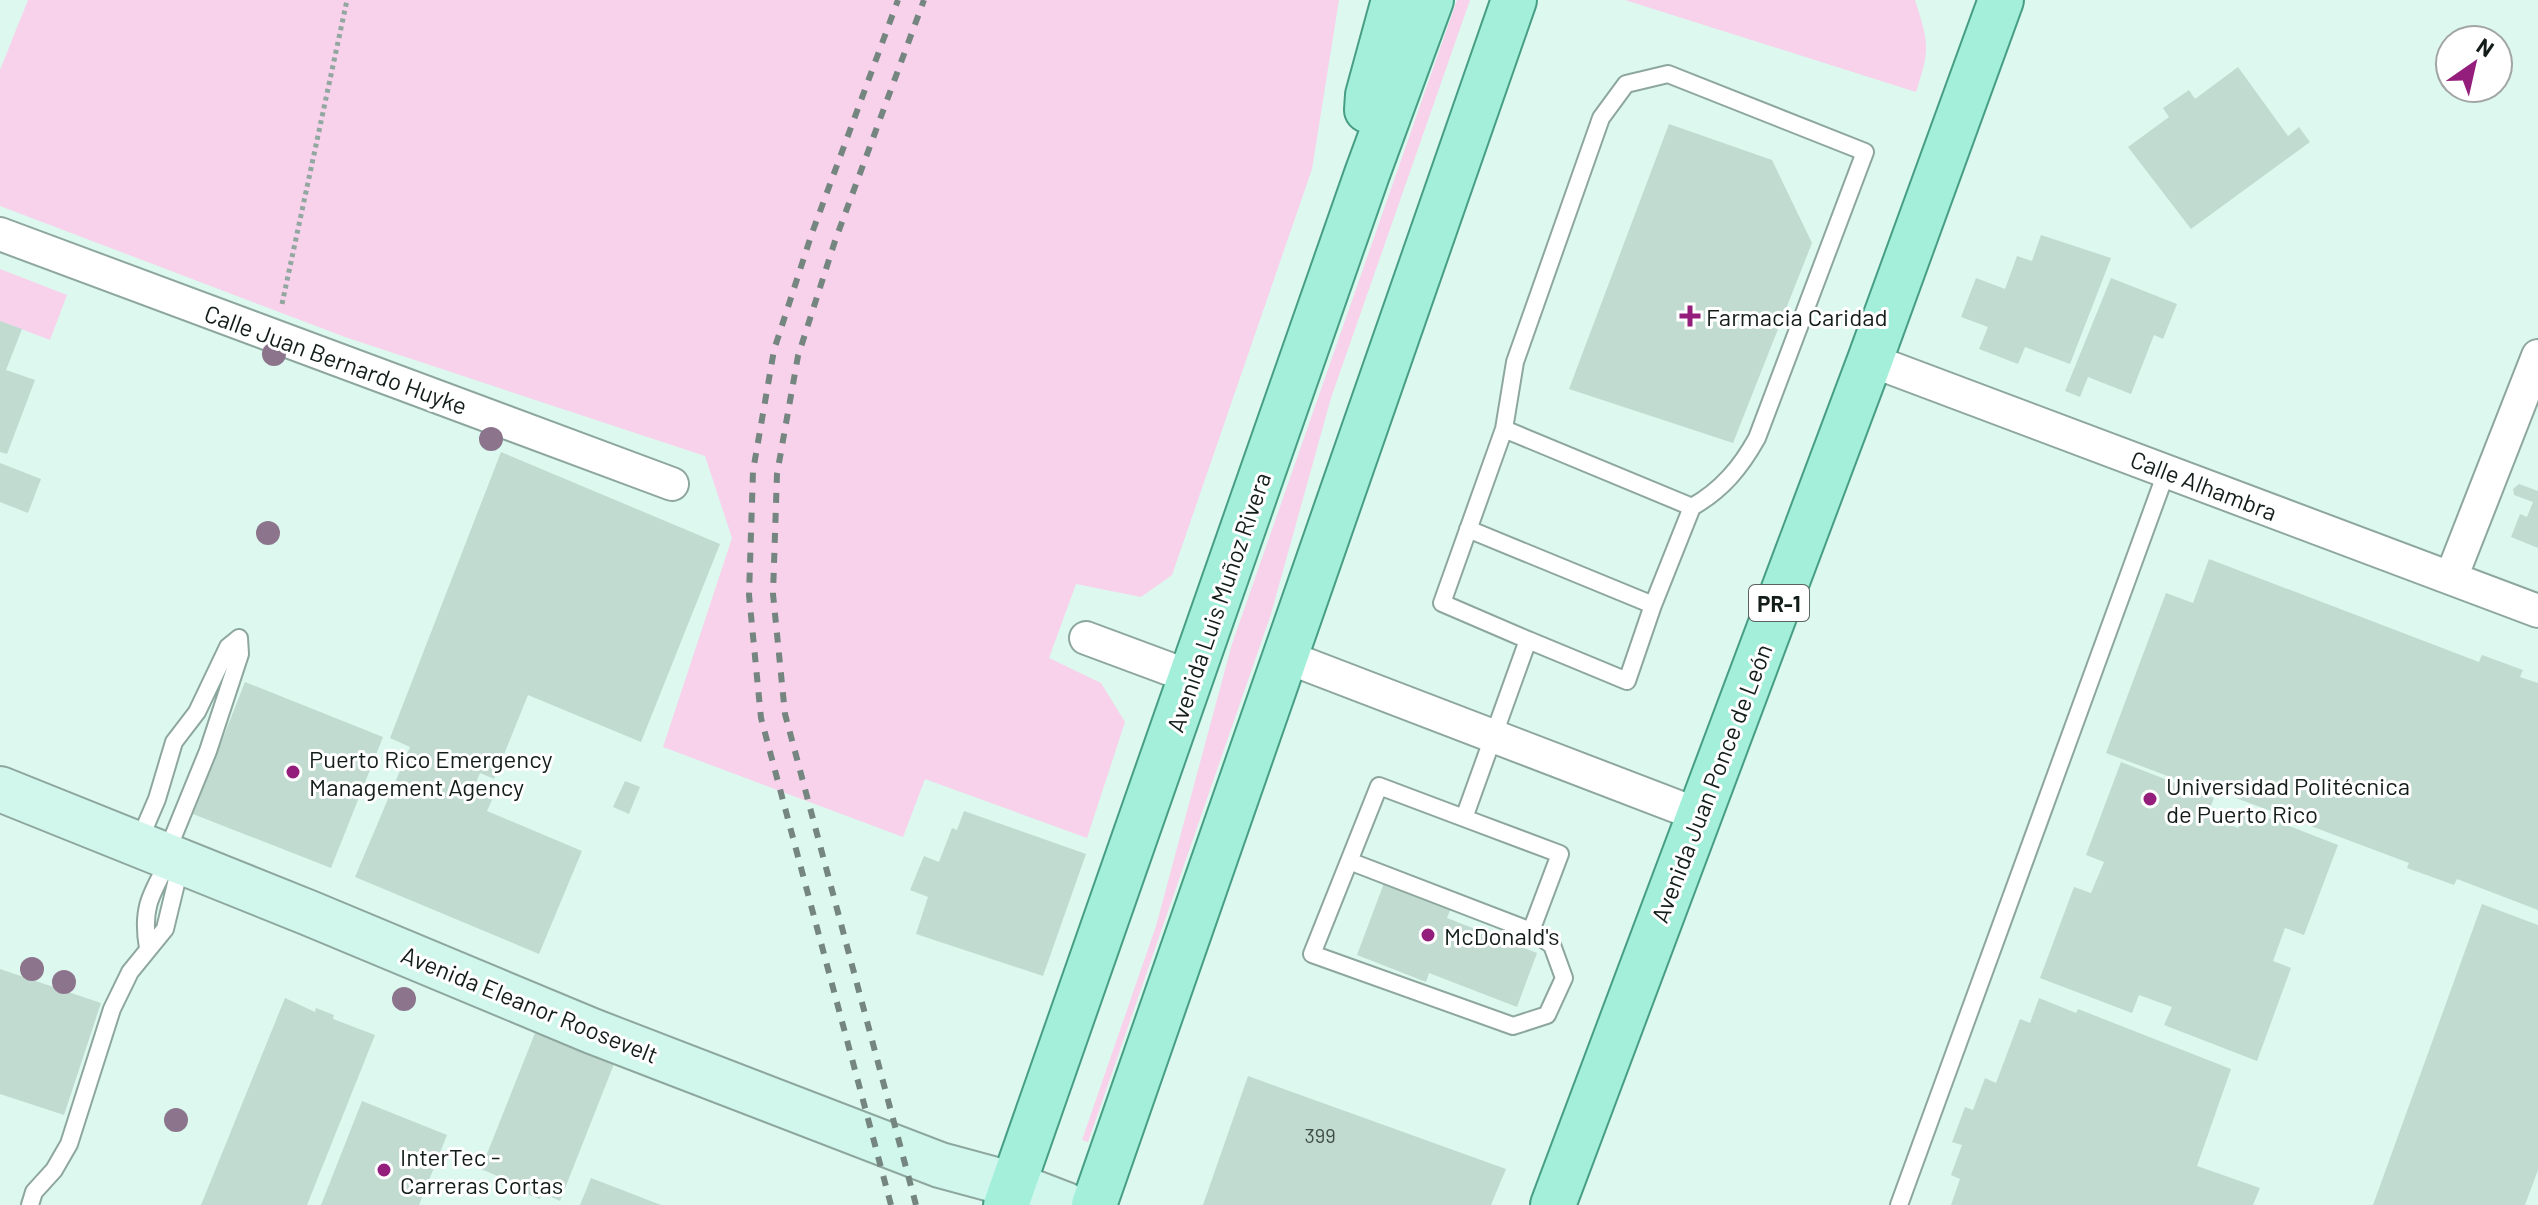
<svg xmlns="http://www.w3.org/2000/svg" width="2538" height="1205" viewBox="0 0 2538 1205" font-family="Barlow,sans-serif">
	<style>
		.green { fill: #f8d2eb }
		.building { fill: #c1dbd1 }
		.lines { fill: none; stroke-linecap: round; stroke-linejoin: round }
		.lane-casing { stroke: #8ea79e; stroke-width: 20 }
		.street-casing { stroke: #8ea79e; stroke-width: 36 }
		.secondary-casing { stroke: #8ea79e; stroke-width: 48 }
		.primary-casing { stroke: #489e85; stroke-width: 48 }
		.path { stroke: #92a7a0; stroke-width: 5; stroke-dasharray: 4 4; stroke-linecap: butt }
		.lane { stroke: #fff; stroke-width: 16 }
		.street { stroke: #fff; stroke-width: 32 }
		.secondary { stroke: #d1f7ec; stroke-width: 44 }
		.primary { stroke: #a3efd9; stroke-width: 44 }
		.rail { stroke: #74867f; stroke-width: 6; stroke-dasharray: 10 10; stroke-linecap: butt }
		.tree { fill: #8c758c }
		.poi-dot { fill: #941e7b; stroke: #fff; stroke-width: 3 }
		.labels { text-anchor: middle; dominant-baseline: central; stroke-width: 6; stroke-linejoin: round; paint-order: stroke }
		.number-label { font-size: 20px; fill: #3e4c48 }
		.shield { fill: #fff; stroke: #5a615f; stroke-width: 2 }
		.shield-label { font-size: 22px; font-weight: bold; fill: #131d1a }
		.poi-label { font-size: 24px; fill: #131d1a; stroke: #fff; text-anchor: start }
		.street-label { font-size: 24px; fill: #131d1a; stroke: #fff }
	</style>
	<rect width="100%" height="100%" fill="#ddf8ee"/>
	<path class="green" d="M28 0H1339L1312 169 1172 575 1141 597 1076 584 1049 658 1101 683 1125 722 1087 838 925 779 903 837 663 747 732 538 705 456 345 337 0 206V70Z
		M1457 0H1470L1331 398 1271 614 1088 1142 1082 1140 1156 926 1232 644Z
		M1625 0H1915C1929 44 1930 49 1916 92Z
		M0 269 67 295 50 340 0 321Z"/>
	<path class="building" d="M2238 67 2288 136 2299 127 2310 142 2191 229 2128 147 2169 117 2163 108 2189 90 2195 99Z
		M1669 124 1772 160 1812 243 1733 443 1569 389Z
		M2041 235 2111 258 2070 364 2025 347 2018 364 1979 349 1988 327 1961 317 1976 278 2005 289 2017 256 2032 261Z
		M2111 278 2177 304 2163 339 2154 335 2131 394 2088 377 2080 397 2065 391Z
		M0 321 22 329 6 370 35 380 7 454 0 452Z
		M501 452 720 544 641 742 528 695 494 779 480 773 475 785 495 793 487 811 582 851 539 954 355 877 410 747 390 738Z
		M0 463 41 479 28 513 0 502Z
		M2519 484 2538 491V548L2511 537 2520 514 2527 517 2533 502 2514 495 2513 489Z
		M2209 559 2479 662 2482 655 2523 670 2520 677 2538 683V910L2457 879 2454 885 2407 868 2409 863 2236 798 2238 791 2204 779 2200 788 2106 753 2166 593 2193 603Z
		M245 682 383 737 331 868 193 814Z
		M2121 762 2214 798 2207 816 2238 828 2246 809 2338 845 2304 935 2285 928 2273 961 2291 968 2257 1061 2164 1025 2172 1007 2139 995 2132 1013 2040 978 2074 887 2091 893 2104 862 2086 855Z
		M625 781 640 787 629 814 613 807Z
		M964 811 1086 854 1043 976 916 934 928 897 910 890 924 856 939 862 952 828 957 830Z
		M1384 883 1451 908 1447 918 1537 953 1517 1007 1429 973 1426 982 1357 955Z
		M2482 904 2538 925V1170L2525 1205H2373Z
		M0 969 101 1003 64 1115 0 1094Z
		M285 998 315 1012 316 1008 334 1015 333 1019 375 1035 307 1205H201Z
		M2039 998 2076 1013 2078 1009 2231 1069 2197 1166 2260 1188 2253 1205H1951L1960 1179 1951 1175 1962 1145 1952 1142 1965 1107 1973 1110 1985 1078 1996 1083 2020 1019 2030 1023Z
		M535 1033 556 1040 558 1036 598 1052 596 1057 614 1064 560 1201 542 1193 540 1199 498 1183 500 1177 481 1169Z
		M1248 1076 1506 1169 1491 1205H1203Z
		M362 1101 447 1135 419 1205H321Z
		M591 1178 661 1205H580Z"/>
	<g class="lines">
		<g class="lane-casing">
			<path id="lane" d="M1504 429 1515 362 1601 118 1626 84 1668 74 1865 152 1757 438C1741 467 1722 490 1692 507
				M1468 529 1653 605
				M1528 640 1627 681 1653 605 1692 507 1504 429 1442 603 1528 640 1464 818 1560 854 1531 931
				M139 841 157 799 174 742 197 712 228 647 239 638
				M166 854 208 751 240 654 239 638
				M1349 861 1531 931 1552 945 1564 978 1547 1015 1513 1026 1312 954 1379 786 1464 818
				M148 948C141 908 151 894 170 859
				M30 1205 34 1192 54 1170 69 1144 112 1009 130 972 165 929 181 863
				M1899 1205 2167 470"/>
		</g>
		<g class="street-casing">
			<path id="street" d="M0 234 672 484
				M1870 360 2538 611
				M2451 578 2538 356
				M1086 638 1191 677
				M1284 656 1699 815"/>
		</g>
		<g class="secondary-casing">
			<path id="secondary" d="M0 789 309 913 592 1031 940 1165 1014 1185 1066 1205"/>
		</g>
		<g class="primary-casing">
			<path id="primary" d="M1367 110 1368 95 1394 0
				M1006 1205 1367 174 1431 0
				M1094 1205 1514 0
				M1553 1205 1870 360 2001 0"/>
		</g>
		<path class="path" d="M282 304 347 0"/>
		<use href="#lane" class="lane"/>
		<use href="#street" class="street"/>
		<use href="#secondary" class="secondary"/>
		<use href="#primary" class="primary"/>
		<path class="rail" d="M891 1205 761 718 749 595 753 471 774 350 812 233 898 0
			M916 1205 785 714 773 594 777 474 798 356 835 241 924 0"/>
	</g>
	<g class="tree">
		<circle cx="274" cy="354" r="12"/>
		<circle cx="491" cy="439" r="12"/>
		<circle cx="268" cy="533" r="12"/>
		<circle cx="32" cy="969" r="12"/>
		<circle cx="64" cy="982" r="12"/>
		<circle cx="404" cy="999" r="12"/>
		<circle cx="176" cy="1120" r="12"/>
	</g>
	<g class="poi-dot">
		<path d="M1686 304h8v8h8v8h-8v8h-8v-8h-8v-8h8z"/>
		<circle cx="293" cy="772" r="8"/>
		<circle cx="2150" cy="799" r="8"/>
		<circle cx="1428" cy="935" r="8"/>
		<circle cx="384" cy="1170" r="8"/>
	</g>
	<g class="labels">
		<g class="number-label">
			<text x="1320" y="1135">399</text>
		</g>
		<rect class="shield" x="1749" y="585" width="60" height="36" rx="6"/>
		<g class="shield-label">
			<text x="1779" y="603">PR-1</text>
		</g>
		<g class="poi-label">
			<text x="1706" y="316">Farmacia Caridad</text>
			<text x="309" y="758">Puerto Rico Emergency<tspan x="309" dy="28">Management Agency</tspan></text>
			<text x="2166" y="785">Universidad Politécnica<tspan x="2166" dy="28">de Puerto Rico</tspan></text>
			<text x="1444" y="935">McDonald's</text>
			<text x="400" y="1156">InterTec -<tspan x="400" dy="28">Carreras Cortas</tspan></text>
		</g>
		<g class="street-label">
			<text transform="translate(336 359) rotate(20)">Calle Juan Bernardo Huyke</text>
			<text transform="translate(2204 485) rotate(21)">Calle Alhambra</text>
			<text transform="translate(1218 602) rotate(-71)">Avenida Luis Muñoz Rivera</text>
			<text transform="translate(1711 783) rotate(-69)">Avenida Juan Ponce de León</text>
			<text transform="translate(530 1004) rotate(22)">Avenida Eleanor Roosevelt</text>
		</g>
	</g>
	<g transform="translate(2474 64) rotate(34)"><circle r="38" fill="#ffffff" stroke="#a1a5a3" stroke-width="2"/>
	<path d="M0-6L14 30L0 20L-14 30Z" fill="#941e7b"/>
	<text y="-12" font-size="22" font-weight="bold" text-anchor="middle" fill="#131d1a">N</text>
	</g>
</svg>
